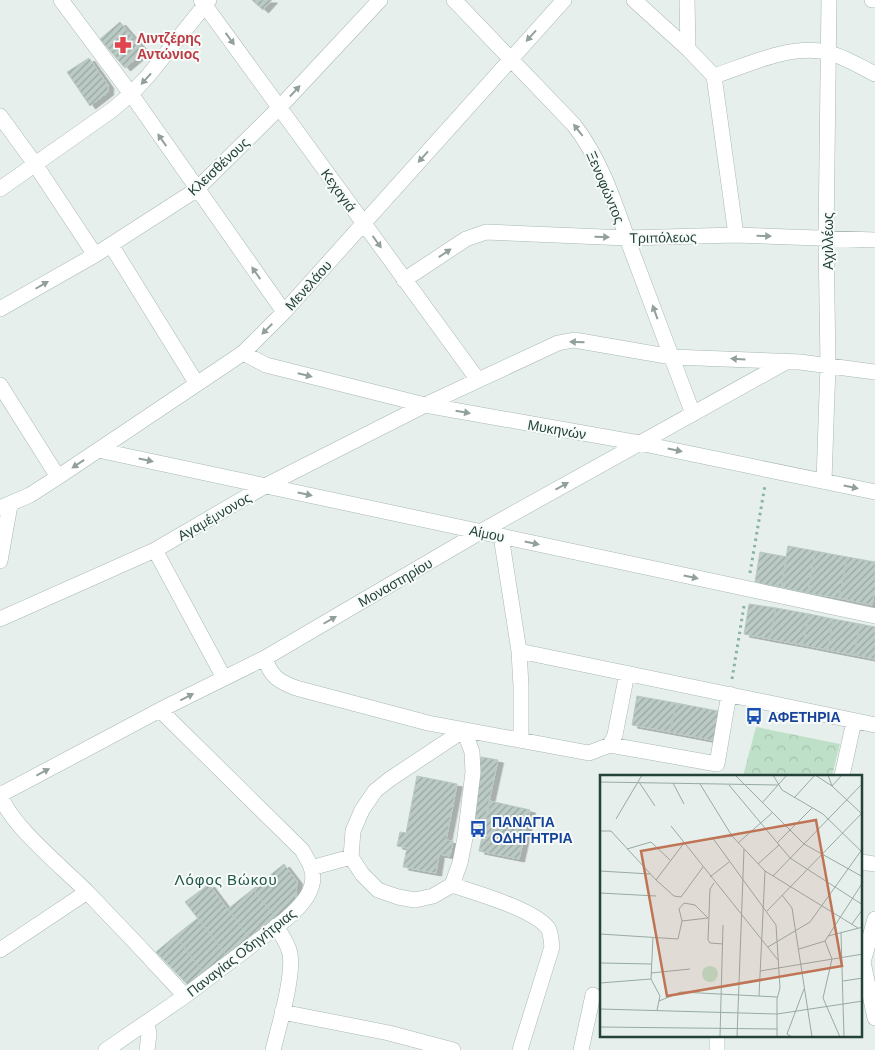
<svg xmlns="http://www.w3.org/2000/svg" width="875" height="1050" viewBox="0 0 875 1050" font-family="Barlow,sans-serif">
	<style>
		.forest { fill: url(#forest-crowns) }
		.building { fill: url(#building-hatch); stroke: #b8c9c2; filter: url(#shadow) }
		.lines { fill: none; stroke-linecap: round; stroke-linejoin: round }
		.minor-casing { stroke: #a8b8b2; stroke-width: 16 }
		.path { stroke: #86b3a5; stroke-width: 3; stroke-dasharray: 2.5 4; stroke-linecap: butt }
		.minor { stroke: #fff; stroke-width: 15 }
		.oneway { fill: #92a09c }
		.labels { text-anchor: middle; dominant-baseline: central; stroke-width: 4; stroke-linejoin: round; paint-order: stroke }
		.health-label { font-size: 14px; font-weight: bold; fill: #be3a42; stroke: #f7fbf9; text-anchor: start }
		.street-label { font-size: 14px; fill: #24423a; stroke: #f7fbf9 }
		.transit-label { font-size: 14px; font-weight: bold; fill: #164399; stroke: #f7fbf9; text-anchor: start }
		.neighbourhood-label { font-size: 15px; letter-spacing: 1px; fill: #1f5548; stroke: #f7fbf9 }
		.inset-road { fill: none; stroke: #98aaa4; stroke-width: 1 }
		.view { fill: #c07456; fill-opacity: 0.15; stroke: #c07456; stroke-width: 2.5 }
		.inset-edge { fill: none; stroke: #24423a; stroke-width: 2.5 }
	</style>
	<defs>
		<pattern id="forest-crowns" width="20" height="18" patternUnits="userSpaceOnUse" patternTransform="scale(1.25)"><rect width="20" height="18" fill="#bfe0c8"/><path d="M2 6a3 3 0 1 1 6 0M12 15a3 3 0 1 1 6 0" fill="none" stroke="#a4c1ad"/></pattern>
		<pattern id="building-hatch" width="6" height="6" patternUnits="userSpaceOnUse" patternTransform="scale(1.25)"><rect width="6" height="6" fill="#bbcac4"/><path d="M-1 1l2-2M0 6l6-6M5 7l2-2" fill="none" stroke="#98a6a0"/></pattern>
		<filter id="shadow"><feDropShadow dx="5.5" dy="3" stdDeviation="0" flood-color="#0004"/></filter>
	</defs>
	<rect width="100%" height="100%" fill="#e6efeb"/>
	<path class="forest" d="M756 727 840 744 832 776H743Z"/>
	<path class="building" d="M252 0H272L263 10Z
		M120 22 145 51 125 68 100 39Z
		M89 58 108 85V92L90 106 67 72Z
		M788 546 815 551 808 593 781 587Z
		M815 551 847 557 839 598 808 593Z
		M760 552 787 557 781 587 755 582Z
		M847 557 875 562V588L872 605 839 598Z
		M749 604 776 608 770 639 744 634Z
		M776 608 809 614 803 645 770 639Z
		M809 614 833 619 828 650 803 645Z
		M833 619 860 624 854 655 828 650Z
		M860 624 875 627V659L854 655Z
		M637 696 676 703 670 732 632 725Z
		M676 703 723 712 717 741 670 732Z
		M481 757 498 760 484 824 469 821Z
		M417 776 457 784 446 840 453 841 450 856 439 854 436 873 403 867 407 848 397 846 400 832 406 833Z
		M490 801 530 810 519 859 479 851Z
		M284 864 297 881 295 905 276 918 253 889Z
		M209 884 250 939 227 956 185 902Z
		M253 889 276 918 250 939 228 909Z
		M198 918 227 956 205 974 175 936Z
		M175 936 205 974 188 985 156 952Z"/>
	<g class="lines">
		<g class="minor-casing">
			<path id="minor" d="M61 0 131 94 284 312
				M201 0 478 380
				M454 0 574 125C602 161 616 207 631 249 652 304 672 359 693 414
				M634 0 688 49 714 76 736 235
				M687 0 688 49
				M872 0H875
				M714 76C748 65 790 44 826 52 841 55 861 67 875 74
				M0 116 35 164 95 255
				M0 189 112 110 131 94 148 76 209 0
				M111 245 197 384
				M404 280 466 239 486 232 627 238 736 235 875 240
				M0 309 95 255 196 190 279 108 380 0
				M243 353 266 365 425 405 639 443 875 492
				M0 385 58 477
				M98 450 875 616
				M824 481 828 365 826 238 829 0
				M0 508 30 495 58 477 243 353 284 312 564 0
				M501 536 519 651 521 686V740
				M155 550 224 678
				M0 561 10 505
				M0 619 155 550 265 486 425 405 558 343 574 340 672 357 800 362 875 372
				M519 651 875 725
				M265 658C271 677 278 681 296 688L428 723 589 753 610 745 615 735 627 673
				M610 745 717 764 729 694
				M842 776 854 721
				M0 793C7 823 65 869 88 893 121 927 153 961 185 996
				M0 795 160 710 265 658 480 532 786 362
				M351 857 362 874 378 890 398 897 415 900 433 896 452 885C476 893 533 909 548 928 551 933 551 941 552 947L520 1050
				M351 857 353 831 362 810 375 791 390 779 464 730
				M861 862 875 864
				M311 868 351 857
				M452 885 460 863 465 838 473 772 472 752 464 730
				M875 919 863 962 875 1018
				M0 950 87 892
				M282 1012 389 1033 453 1050
				M147 1023 149 1034 147 1050
				M717 1036V1050
				M106 1050 185 996 285 920C300 907 319 889 311 867 309 861 305 856 302 850L160 710
				M273 1050C279 1026 294 976 290 954 288 943 281 935 276 926
				M581 1050 593 995"/>
		</g>
		<path class="path" d="M750 573 765 485
			M732 679 744 606"/>
		<use href="#minor" class="minor"/>
	</g>
	<defs><path id="oneway-solid" d="M-6-.8H1V-3.2L6.5 0L1 3.2V.8H-6Z" transform="scale(1.25)"/></defs>
	<g class="oneway">
		<use href="#oneway-solid" transform="translate(531 36) rotate(132)"/>
		<use href="#oneway-solid" transform="translate(230 39) rotate(54)"/>
		<use href="#oneway-solid" transform="translate(146 79) rotate(132)"/>
		<use href="#oneway-solid" transform="translate(295 91) rotate(-47)"/>
		<use href="#oneway-solid" transform="translate(578 130) rotate(-128)"/>
		<use href="#oneway-solid" transform="translate(162 140) rotate(-125)"/>
		<use href="#oneway-solid" transform="translate(423 157) rotate(132)"/>
		<use href="#oneway-solid" transform="translate(764 236) rotate(2)"/>
		<use href="#oneway-solid" transform="translate(602 237) rotate(2)"/>
		<use href="#oneway-solid" transform="translate(377 242) rotate(54)"/>
		<use href="#oneway-solid" transform="translate(445 253) rotate(-34)"/>
		<use href="#oneway-solid" transform="translate(256 273) rotate(-125)"/>
		<use href="#oneway-solid" transform="translate(42 285) rotate(-30)"/>
		<use href="#oneway-solid" transform="translate(655 312) rotate(-110)"/>
		<use href="#oneway-solid" transform="translate(267 329) rotate(135)"/>
		<use href="#oneway-solid" transform="translate(577 342) rotate(-178)"/>
		<use href="#oneway-solid" transform="translate(738 359) rotate(-177)"/>
		<use href="#oneway-solid" transform="translate(305 375) rotate(14)"/>
		<use href="#oneway-solid" transform="translate(463 412) rotate(10)"/>
		<use href="#oneway-solid" transform="translate(675 450) rotate(12)"/>
		<use href="#oneway-solid" transform="translate(146 460) rotate(12)"/>
		<use href="#oneway-solid" transform="translate(78 464) rotate(146)"/>
		<use href="#oneway-solid" transform="translate(562 486) rotate(-29)"/>
		<use href="#oneway-solid" transform="translate(851 487) rotate(12)"/>
		<use href="#oneway-solid" transform="translate(305 494) rotate(12)"/>
		<use href="#oneway-solid" transform="translate(532 543) rotate(12)"/>
		<use href="#oneway-solid" transform="translate(691 577) rotate(12)"/>
		<use href="#oneway-solid" transform="translate(330 620) rotate(-30)"/>
		<use href="#oneway-solid" transform="translate(187 697) rotate(-27)"/>
		<use href="#oneway-solid" transform="translate(43 772) rotate(-28)"/>
	</g>
	<defs>
		<g id="pharmacy-bare" transform="scale(1.35)"><path d="M-2-6h4v4h4v4h-4v4h-4v-4h-4v-4h4Z" fill="#e0444e" stroke="#f7fbf9" stroke-width="2.5" paint-order="stroke"/></g>
		<g id="bus-bare" transform="scale(1.35)"><path d="M-5-6H5V4H4V6H2V4H-2V6H-4V4H-5ZM-3.5-4V0h7V-4ZM-3.5 1.2v1.5H-2V1.2ZM2 1.2v1.5H3.5V1.2Z" fill="#1a4fb4" stroke="#f7fbf9" stroke-width="2.5" paint-order="stroke"/></g>
	</defs>
	<g fill-rule="evenodd">
		<use href="#pharmacy-bare" x="123" y="45"/>
		<use href="#bus-bare" x="754" y="716"/>
		<use href="#bus-bare" x="478" y="829"/>
	</g>
	<g class="labels">
		<g class="health-label">
			<text x="137" y="37">Λιντζέρης<tspan x="137" dy="16">Αντώνιος</tspan></text>
		</g>
		<g class="street-label">
			<text transform="translate(218 166) rotate(-43)">Κλεισθένους</text>
			<text transform="translate(606 187) rotate(67)">Ξενοφώντος</text>
			<text transform="translate(339 190) rotate(54)">Κεχαγιά</text>
			<text transform="translate(663 237) rotate(-1)">Τριπόλεως</text>
			<text transform="translate(827 241) rotate(-90)">Αχιλλέως</text>
			<text transform="translate(308 285) rotate(-48)">Μενελάου</text>
			<text transform="translate(557 429) rotate(10)">Μυκηνών</text>
			<text transform="translate(214 516) rotate(-30)">Αγαμέμνονος</text>
			<text transform="translate(487 533) rotate(12)">Αίμου</text>
			<text transform="translate(395 582) rotate(-30)">Μοναστηρίου</text>
			<text transform="translate(241 952) rotate(-38)">Παναγίας Οδηγήτριας</text>
		</g>
		<g class="transit-label">
			<text x="768" y="716">ΑΦΕΤΗΡΙΑ</text>
			<text x="492" y="821">ΠΑΝΑΓΙΑ<tspan x="492" dy="16">ΟΔΗΓΗΤΡΙΑ</tspan></text>
		</g>
		<g class="neighbourhood-label">
			<text x="226" y="879">Λόφος Βώκου</text>
		</g>
	</g>
	<g transform="translate(600 775)">
		<rect width="262" height="262" fill="#e6efeb"/>
		<path d="M102 199a8 8 0 1 1 16 0a8 8 0 1 1-16 0Z" fill="#bfe0c8"/>
		<path class="inset-road" d="M135 0 204 69 263 102M173 0 182 15 223 39 263 78M215 0 232 11 262 39M228 0 232 11 242 0M0 7 178 10M39 7 55 31M73 8 84 29M100 9 132 61 165 96 258 153M129 10 190 83 263 130M194 23 215 0M162 28 187 0M16 44 42 0M71 51 178 185M0 56H11L56 105 74 121 81 122M112 62 176 150 180 213 177 224V262M138 68 172 38M177 68 212 33M27 74 51 67 70 85M158 89 179 70M0 96 50 99M173 101 263 8M110 102 129 87M56 105 84 68 132 61M114 108 110 114 108 165 110 168 123 169M0 118 56 121M182 120 192 133 212 262M81 122 103 92M84 128 95 130 108 143M167 136 263 37M82 146 108 143M252 149 263 134M241 158 244 262M0 159 78 164 82 146 79 134 84 128M228 161 263 152M53 162 51 204 60 221 57 235M225 166 232 184 223 223 240 262M168 172 210 147 263 73M199 174 225 166 263 107M1 188 52 189M160 196 263 179M51 198 90 194M243 206 263 203M0 208 51 204M159 221 165 96M59 226 81 217 177 222M0 234 177 239 263 226M0 252 177 254M120 262 123 150M137 262 144 74M192 262 187 259 204 214"/>
		<path class="view" d="M216 45 242 191 67 221 41 76Z"/>
		<rect width="262" height="262" class="inset-edge"/>
	</g>
</svg>
